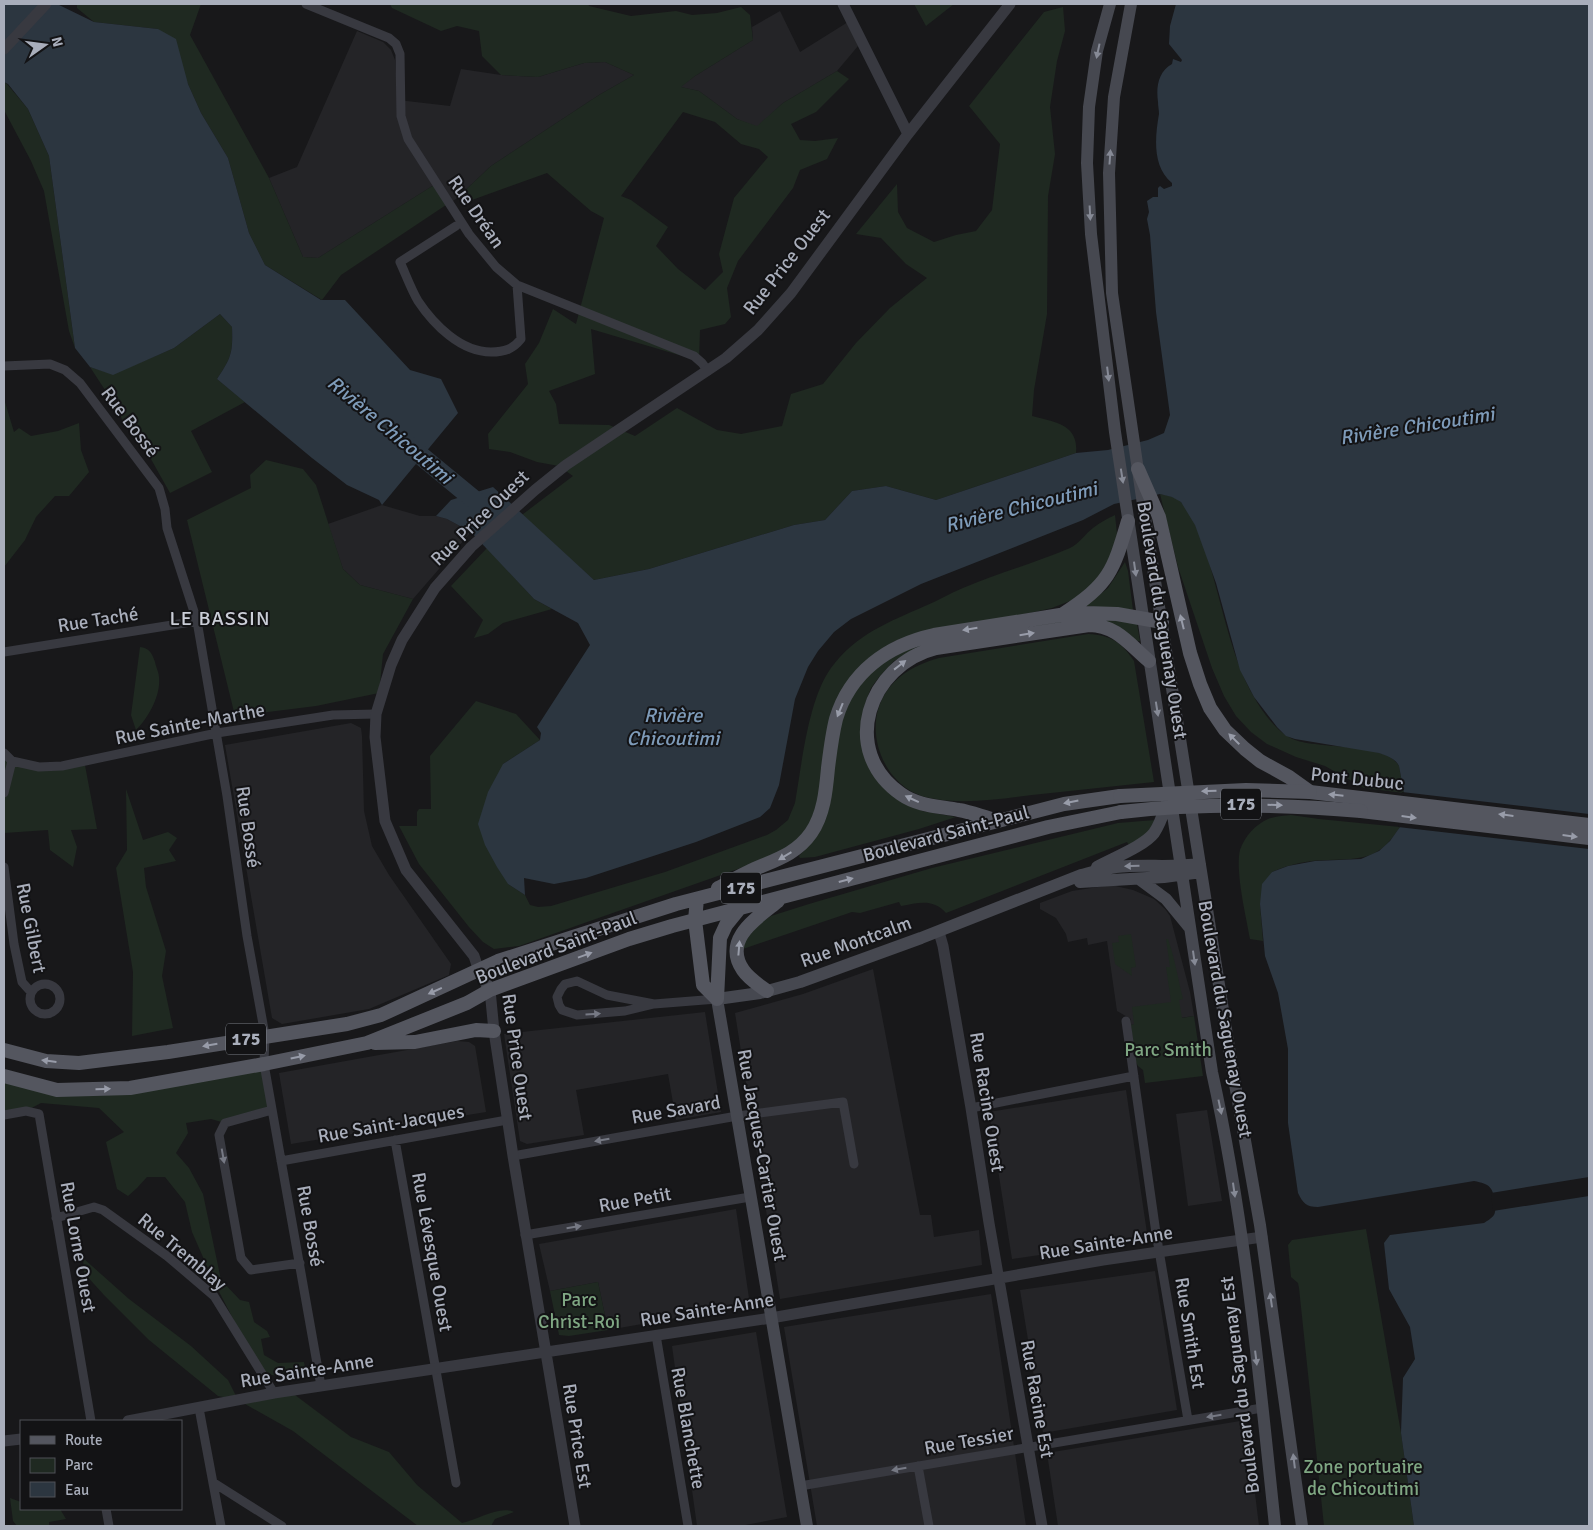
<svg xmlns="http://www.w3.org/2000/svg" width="1593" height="1530" viewBox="0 0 1593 1530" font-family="Signika,sans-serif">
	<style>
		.built { fill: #242427 }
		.green { fill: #1f2921; fill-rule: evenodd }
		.water { fill: #2c3640 }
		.pier { fill: #18181a }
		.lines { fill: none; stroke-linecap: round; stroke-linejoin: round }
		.river { stroke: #2c3640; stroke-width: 19 }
		.minor { stroke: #383940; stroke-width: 9 }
		.tertiary { stroke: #383940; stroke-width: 11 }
		.secondary { stroke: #464850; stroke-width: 12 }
		.primary { stroke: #54565f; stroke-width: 14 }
		.primary-bridge { stroke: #54565f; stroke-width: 14 }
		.oneway { fill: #868a96 }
		.oneway2 { fill: #989ca9 }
		.oneway3 { fill: #767984 }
		.labels { text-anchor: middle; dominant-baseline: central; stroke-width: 4; stroke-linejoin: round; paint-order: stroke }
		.shield { fill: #131315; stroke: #7c8089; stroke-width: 1 }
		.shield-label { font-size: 18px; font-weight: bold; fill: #a9aebb }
		.street-label { font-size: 19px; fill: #a9aebb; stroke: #131315 }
		.park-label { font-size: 19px; fill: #7fa783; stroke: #131315 }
		.water-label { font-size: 20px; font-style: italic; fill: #7e9bb9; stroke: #131315 }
		.neighbourhood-label { font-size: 20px; letter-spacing: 1px; fill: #cacdd7; stroke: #131315 }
	</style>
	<rect width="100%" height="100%" fill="#18181a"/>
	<path class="built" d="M780 11 800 52 848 22 858 46 837 71 783 103 757 127 737 119 699 91 680 87 695 76 753 40 752 27Z
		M357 31 383 42 391 50 395 60 398 100 450 106 461 69 501 75 538 77 584 63 605 62 634 75 599 95 491 166 456 199 446 205 434 185 318 258 303 257 269 178 297 167Z
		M382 505 420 516H436L447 519 471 532 413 599 360 585 343 569 328 524Z
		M351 723 361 728 362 736 364 811 372 846 389 875 451 964 449 975 369 1009 282 1024 272 1018 225 745Z
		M1111 885 1133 890 1154 899 1165 909 1170 916 1190 992 1194 1016 1131 1025V1019L1117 1011 1107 941 1088 945 1087 938 1068 942 1066 934 1056 918 1040 909V903L1072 891Z
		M873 969 920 1215H931L934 1237 979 1230 982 1265 780 1299 735 1013 803 994Z
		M705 1012 721 1112 676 1120 668 1074 576 1090 584 1135 527 1144 520 1141 504 1034Z
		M457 1041 469 1042 475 1046 486 1112 291 1144 279 1073Z
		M1126 1090 1147 1233 1140 1240 1012 1259 989 1112Z
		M1207 1110 1222 1201 1188 1206 1176 1114Z
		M736 1209 750 1305 608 1330 598 1282 550 1291 539 1244Z
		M1155 1271 1177 1410 1043 1433 1020 1290Z
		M991 1294 1026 1526H817L784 1327Z
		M756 1332 787 1517 740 1526H697L672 1346Z
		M1246 1420 1259 1526H1058L1047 1453Z"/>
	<path class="green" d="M77 4H201L190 35 269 178 303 257 318 258 434 185 446 205 341 275 322 300 265 265 249 233 228 158 201 113 188 84 158 29 94 22 77 8Z
		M390 4H588L589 6 631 16 676 11 692 15 717 13 741 7 750 15 753 40 695 76 681 87 699 91 737 119 757 126 783 103 837 71 849 79 816 112 791 124 800 140 815 141 838 138 827 159 800 170 793 188 738 261 727 288 731 317 725 324 700 330 699 361 591 329 595 374 549 391 556 404 559 424 609 425 635 436 677 408 717 430 741 434 782 426 791 394 823 384 856 343 890 308 927 278 906 264 881 238 856 234 897 184 898 212 907 228 934 242 956 235 976 231 992 210 1000 144 969 106 1044 12 1063 7 1065 31 1057 61 1050 107 1055 154 1048 196 1047 314 1034 390 1032 416C1054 422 1079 424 1076 453L936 500 886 486 852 491 825 520 794 525 649 569 594 580 560 550 514 521 573 476 559 466 537 462 510 452 489 449 488 434 528 384 525 364 539 343 553 309 576 324 604 218 591 211 547 173 472 200 456 199 491 166 599 95 634 75 605 62 584 63 538 77 501 75 482 56 479 31 457 26 441 31 392 8ZM683 112 715 122 741 144 759 149 768 157 734 198 719 254 723 272 705 290 678 269 656 246 668 227 631 200 621 196Z
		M914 4H954L926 26Z
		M4 82 7 84 28 109 49 156 75 348 69 331 44 191 31 161 4 110Z
		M220 314 232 327C233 353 231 358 217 379L245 402 191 431 212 472 170 493 147 452 122 420 120 413 90 367 113 374 174 348Z
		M4 402H5L14 432 19 428 31 436 58 431 79 423 81 450 89 472 69 496H55L36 517 25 540 4 567Z
		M266 460 303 469 316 485 343 569 360 585 413 599 383 654 379 693 316 706 235 716 187 520 251 488 250 475Z
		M1160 494C1167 495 1176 497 1181 502 1193 515 1200 536 1206 553 1221 598 1230 656 1254 697 1263 713 1277 733 1295 740 1318 749 1388 743 1399 766L1404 793 1364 788 1325 766 1296 757 1267 744 1251 732 1236 716 1224 696 1212 668 1178 567Z
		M1115 515 1117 534 1114 548 1099 579 1075 599 1052 608 1030 613 917 633 893 642 869 658 851 677 815 816 798 841 766 859 519 946 494 949 483 942 469 927 419 864 399 826H417V812L419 809H431L430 756 476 701 516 714 540 740 503 764 508 884 525 895 530 905 538 907 551 906 665 872 767 835 776 830 788 820 795 803C802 763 808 700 831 668 856 634 889 622 925 606 938 601 950 593 963 588 998 573 1035 563 1070 548 1079 544 1085 534 1093 528 1099 523 1109 518 1115 515Z
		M487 548 534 599 552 609 503 623 488 634 474 638 483 620 451 586Z
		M1125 562 1128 571 1133 610 1085 606 1108 588Z
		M1076 618 1106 619 1137 624 1140 641H1135L1117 627 911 651 894 661 879 677 871 688 866 701 861 723 900 801 922 811 956 817 919 829 815 857 800 858 799 856 810 844 842 720 853 694 874 669 910 646Z
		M1088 634C1111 635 1121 642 1134 661L1154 782C1113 786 1073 791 1032 795 998 799 964 805 930 798 891 791 868 746 878 710 887 680 911 666 939 658Z
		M140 647C149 648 152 653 155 662 156 667 159 673 159 677 161 696 148 718 136 730L131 715Z
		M4 753 39 767 84 760 97 829 71 830 77 847 73 867 50 850 48 830 4 833Z
		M126 789 143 840 168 832 177 838 169 850 176 861 144 868 146 887 166 951 162 976 173 1028 132 1036 133 972 116 868 127 850Z
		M1291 815 1319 819 1400 827C1380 859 1363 859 1328 860 1310 860 1289 864 1272 872L1260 904 1263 941 1250 939C1246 916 1235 871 1240 850 1244 837 1256 824 1268 819 1275 816 1284 816 1291 815Z
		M1155 820 1147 834 1129 845 1127 842 946 913C933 898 918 903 901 906L899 902 860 913 852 912 743 949 745 941 760 923 771 916 809 904 932 868 1118 823Z
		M1131 934 1136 967 1131 968 1132 976 1115 964 1112 943 1119 942 1118 936Z
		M1166 939H1168C1175 959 1178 979 1183 999L1179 1000 1182 1018 1194 1016 1203 1076 1145 1083 1143 1070 1138 1066 1135 1060 1131 1025 1134 1024 1132 1007 1171 1002 1166 967H1170Z
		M264 1064 272 1110 225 1123 211 1119 186 1123 188 1133 176 1153 189 1168 203 1194 221 1280 240 1300 249 1302 254 1322 267 1331 270 1337 261 1339 264 1355 278 1363 304 1362 306 1373 287 1378 267 1374 242 1336 213 1280 192 1232 185 1202 165 1177H147L137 1188 128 1196 117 1189 106 1142 124 1132 99 1108 41 1103 26 1111 4 1115V1076L17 1081 130 1088Z
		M1366 1229 1401 1433 1414 1526H1324L1299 1288 1298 1283 1291 1277 1288 1245 1292 1240Z
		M83 1258 129 1299 191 1346 228 1380 238 1400 295 1395 351 1437 389 1452 417 1485 462 1523C477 1520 499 1505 514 1512L495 1519 491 1526H418L293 1431 238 1400 218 1396 149 1340 104 1295 84 1273Z
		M598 1282 608 1330 569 1336 559 1335 550 1291Z
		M10 1498 21 1502V1509H60L66 1519 49 1522V1526H17L13 1521Z"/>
	<path class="water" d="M4 4H57L94 22 158 29 176 39 188 84 201 113 228 158 249 233 265 265 321 300H345L410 370 441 379 458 413 382 505 379 500 347 485 312 458 217 379C231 358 233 353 232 327L220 314 174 348 113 375 90 367 75 348 49 156 28 109 8 84 4 82Z
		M1176 4H1589V1526H1414L1401 1433 1403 1378 1415 1359 1410 1327 1389 1289 1384 1243 1390 1235 1484 1223C1487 1221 1492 1218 1494 1215 1496 1211 1495 1207 1495 1203 1493 1187 1490 1184 1474 1181L1318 1207C1306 1207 1303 1203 1298 1193L1288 1123V1049L1278 993 1265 956 1260 904 1262 884 1272 872 1288 866 1315 861 1361 859 1379 851 1390 841 1400 827 1404 793 1399 766C1395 758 1387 756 1379 753L1295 739 1286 736 1277 727 1254 697 1240 670 1216 583 1195 525 1181 502 1172 497 1160 494 1114 504 1083 520 921 584 851 619 834 632 818 651 808 667 795 699 779 785 770 808 760 817 696 842 586 878 554 884 524 878 525 895 508 884 497 867 485 845 478 824 488 792 503 764 540 740 541 733 537 727 590 645 578 623 534 599 471 532 447 519 436 516 451 500 493 487 594 580 649 569 794 525 825 520 852 491 886 486 936 500 1076 453 1108 450 1148 440 1164 433 1170 415 1156 312 1150 235 1147 219 1149 212 1147 201 1153 197H1158V188L1160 186 1164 189 1172 186V183C1152 167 1155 137 1159 114 1159 110 1158 106 1158 102 1156 87 1158 72 1172 64L1173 59 1181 62 1182 60 1169 44 1170 26Z"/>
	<path class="pier" d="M1402 792 1589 814V849L1398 827Z
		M1589 1177V1196L1493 1211 1491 1193Z"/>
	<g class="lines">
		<path class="river" d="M403 441 488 511"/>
		<path class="minor" d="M306 4 389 38 396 44 400 54 401 116 408 139 469 234 496 267 517 285 694 356 702 363 708 371
			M456 226 400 262C406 275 411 289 418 301 434 325 461 352 491 352 505 352 513 349 521 339L517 285
			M4 366 50 364 65 370 80 383 159 488 165 509 167 528 197 621 227 796 247 936 265 1035 264 1064 321 1386
			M4 652 197 621
			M4 753 12 761 4 793
			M12 761 39 767 62 766 217 733 333 715 376 714
			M4 867 14 944 22 982 31 992
			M30 999a15 15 0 1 1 30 0a15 15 0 1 1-30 0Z
			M654 1004 607 995 577 981 565 984 561 989 557 997 559 1005 562 1010 577 1015 625 1011 654 1004 717 999
			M1126 1021 1156 1233 1188 1420
			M971 1108 1134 1076
			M272 1110 225 1123 219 1135 241 1258 251 1270 300 1263
			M4 1115 26 1111 39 1114 91 1421
			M395 1140 456 1483
			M513 1156 737 1116 843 1102 854 1164
			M281 1161 507 1120
			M56 1218 94 1207 103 1210 167 1256 214 1296 274 1393
			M525 1235 750 1197
			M656 1335 688 1526
			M199 1408 221 1526
			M918 1466 929 1526
			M214 1483 282 1526
			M800 1486 1262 1408
			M106 1509 109 1526"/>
		<path class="tertiary" d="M843 4 908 134
			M4 49 46 4
			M939 932 943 946 971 1108 989 1223 1042 1526
			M479 971 474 956 406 870 385 821 375 737 376 714 391 665 402 640 435 588 471 547 535 490 566 465 726 358 758 330 791 293 908 134 1010 4
			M490 990 494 1031 513 1156 575 1526
			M128 1421 274 1393 771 1318 1103 1260 1262 1237
			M4 1441 21 1439"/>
		<path class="secondary" d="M1110 4 1097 51 1089 107 1087 163 1091 234 1115 432 1212 1072C1245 1221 1259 1374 1275 1526
			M1131 4 1114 97 1109 173 1112 293 1145 518 1233 1073 1260 1225 1302 1526
			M1097 867C1113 858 1144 846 1154 833 1161 823 1164 811 1168 800
			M1139 879 1166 899 1189 927
			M1080 882 1164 877 1201 872
			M479 971 490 990
			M807 1526 717 999 760 993 800 982 921 938 1081 875C1093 872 1104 869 1116 867 1144 864 1172 868 1200 864"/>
		<path class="primary" d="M1138 469 1159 517 1190 653 1200 684 1210 708 1225 730 1245 749 1260 761 1289 777 1310 792 1589 825
			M1063 614C1109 584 1113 572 1128 521
			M1361 811 1589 838
			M995 820C983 817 971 812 959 810 938 806 918 806 901 794 839 751 868 665 936 648L1089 625C1116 625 1130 645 1149 661
			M718 888C728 883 737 877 748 872 771 861 795 856 811 833 824 814 826 790 828 768 830 752 832 735 836 719 850 672 888 645 934 635L1060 615 1086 613 1117 614 1162 622
			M697 899 695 920 703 985 717 999
			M767 991C759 985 749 979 743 970 722 939 757 918 778 901
			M717 999 720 938 726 925 739 909
			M375 1043 415 1042 476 1030 494 1031
			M4 1050 46 1061 79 1063 168 1052 347 1024 381 1015 498 961 676 904 1064 804 1120 796
			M4 1076 57 1090 130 1088 264 1064 367 1043 467 1003 490 990 629 939 672 926 1048 827 1121 812"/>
		<path class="primary-bridge" d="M1120 796 1246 790 1310 792
			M1121 812C1202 803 1280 804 1361 811"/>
	</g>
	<defs><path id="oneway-solid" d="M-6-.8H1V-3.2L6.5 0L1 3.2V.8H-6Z" transform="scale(1.25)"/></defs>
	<g class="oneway">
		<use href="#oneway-solid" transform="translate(1098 51) rotate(102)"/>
		<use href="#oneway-solid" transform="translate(1110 157) rotate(-86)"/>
		<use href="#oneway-solid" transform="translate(1090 213) rotate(87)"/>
		<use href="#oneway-solid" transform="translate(1108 374) rotate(83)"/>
		<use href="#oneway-solid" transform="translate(1122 476) rotate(81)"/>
		<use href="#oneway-solid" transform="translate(1135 569) rotate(82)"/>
		<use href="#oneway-solid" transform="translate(1157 709) rotate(81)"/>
		<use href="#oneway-solid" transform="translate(1132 866) rotate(178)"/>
		<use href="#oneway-solid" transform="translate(1194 958) rotate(82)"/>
		<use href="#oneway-solid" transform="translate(1220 1107) rotate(78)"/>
		<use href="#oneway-solid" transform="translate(1234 1190) rotate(82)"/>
		<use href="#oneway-solid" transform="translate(1271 1300) rotate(-98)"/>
		<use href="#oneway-solid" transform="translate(1256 1358) rotate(83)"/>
		<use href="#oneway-solid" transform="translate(1294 1461) rotate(-97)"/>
	</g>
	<g class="oneway2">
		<use href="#oneway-solid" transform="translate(1182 622) rotate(-104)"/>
		<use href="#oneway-solid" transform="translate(970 629) rotate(171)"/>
		<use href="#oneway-solid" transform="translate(1027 634) rotate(-9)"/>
		<use href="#oneway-solid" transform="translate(900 665) rotate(-38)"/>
		<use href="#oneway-solid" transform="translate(840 710) rotate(112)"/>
		<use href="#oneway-solid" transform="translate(1234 739) rotate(-135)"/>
		<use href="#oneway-solid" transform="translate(1209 791) rotate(178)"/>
		<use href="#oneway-solid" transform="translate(1336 795) rotate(-174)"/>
		<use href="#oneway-solid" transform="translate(912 799) rotate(-155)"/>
		<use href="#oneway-solid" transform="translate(1071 802) rotate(169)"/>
		<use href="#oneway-solid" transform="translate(1275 805) rotate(2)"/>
		<use href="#oneway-solid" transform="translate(1506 815) rotate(-173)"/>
		<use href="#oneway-solid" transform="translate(1409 817) rotate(7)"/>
		<use href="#oneway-solid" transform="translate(1570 836) rotate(7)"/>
		<use href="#oneway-solid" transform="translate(785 856) rotate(149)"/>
		<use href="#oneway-solid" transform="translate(846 880) rotate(-15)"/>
		<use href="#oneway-solid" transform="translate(739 948) rotate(-85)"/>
		<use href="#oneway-solid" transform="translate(585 955) rotate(-20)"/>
		<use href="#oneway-solid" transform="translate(435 991) rotate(156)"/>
		<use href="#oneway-solid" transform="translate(210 1045) rotate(170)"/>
		<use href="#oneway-solid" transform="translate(298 1057) rotate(-12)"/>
		<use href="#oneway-solid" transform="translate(49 1061) rotate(-173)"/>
		<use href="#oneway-solid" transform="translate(103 1089) rotate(-1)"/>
	</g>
	<g class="oneway3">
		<use href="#oneway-solid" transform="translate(593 1014) rotate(-3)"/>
		<use href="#oneway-solid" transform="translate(602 1140) rotate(170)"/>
		<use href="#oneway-solid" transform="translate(223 1156) rotate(80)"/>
		<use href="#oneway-solid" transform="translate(574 1227) rotate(-9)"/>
		<use href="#oneway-solid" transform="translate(1214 1416) rotate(171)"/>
		<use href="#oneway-solid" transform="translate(899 1469) rotate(170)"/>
	</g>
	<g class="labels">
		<g class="shield">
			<rect x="1221" y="788.5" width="40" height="31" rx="4"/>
			<rect x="721" y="872.5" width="40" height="31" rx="4"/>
			<rect x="226" y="1023.5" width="40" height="31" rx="4"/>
		</g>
		<g class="shield-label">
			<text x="1241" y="804">175</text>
			<text x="741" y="888">175</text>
			<text x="246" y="1039">175</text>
		</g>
		<g class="street-label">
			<text transform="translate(476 212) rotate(55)">Rue Dréan</text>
			<text transform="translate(787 262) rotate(-52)">Rue Price Ouest</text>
			<text transform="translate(130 422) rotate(53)">Rue Bossé</text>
			<text transform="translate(480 518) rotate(-44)">Rue Price Ouest</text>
			<text transform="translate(98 620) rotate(-9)">Rue Taché</text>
			<text transform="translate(1162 620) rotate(81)">Boulevard du Saguenay Ouest</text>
			<text transform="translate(190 724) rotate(-11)">Rue Sainte-Marthe</text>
			<text transform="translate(1357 779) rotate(6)">Pont Dubuc</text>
			<text transform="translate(248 827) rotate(82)">Rue Bossé</text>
			<text transform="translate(946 834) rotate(-15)">Boulevard Saint-Paul</text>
			<text transform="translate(31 928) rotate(79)">Rue Gilbert</text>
			<text transform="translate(856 942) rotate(-20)">Rue Montcalm</text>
			<text transform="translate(556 948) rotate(-21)">Boulevard Saint-Paul</text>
			<text transform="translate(1225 1019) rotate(80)">Boulevard du Saguenay Ouest</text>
			<text transform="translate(517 1057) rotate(82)">Rue Price Ouest</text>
			<text transform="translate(987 1102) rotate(81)">Rue Racine Ouest</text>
			<text transform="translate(676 1110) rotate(-10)">Rue Savard</text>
			<text transform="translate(391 1124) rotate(-10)">Rue Saint-Jacques</text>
			<text transform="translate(762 1155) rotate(80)">Rue Jacques-Cartier Ouest</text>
			<text transform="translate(635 1200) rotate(-10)">Rue Petit</text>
			<text transform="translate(310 1226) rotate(80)">Rue Bossé</text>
			<text transform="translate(1106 1243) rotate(-9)">Rue Sainte-Anne</text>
			<text transform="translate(78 1247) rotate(80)">Rue Lorne Ouest</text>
			<text transform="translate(182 1252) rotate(40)">Rue Tremblay</text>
			<text transform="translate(432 1252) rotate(80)">Rue Lévesque Ouest</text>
			<text transform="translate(707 1310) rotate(-9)">Rue Sainte-Anne</text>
			<text transform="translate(1190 1333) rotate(81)">Rue Smith Est</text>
			<text transform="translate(307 1371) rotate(-9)">Rue Sainte-Anne</text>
			<text transform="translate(1240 1385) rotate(-97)">Boulevard du Saguenay Est</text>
			<text transform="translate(1037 1399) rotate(80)">Rue Racine Est</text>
			<text transform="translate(688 1428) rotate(80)">Rue Blanchette</text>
			<text transform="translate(577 1436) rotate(81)">Rue Price Est</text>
			<text transform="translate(969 1441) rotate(-10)">Rue Tessier</text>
		</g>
		<g class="park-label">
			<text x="1168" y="1050">Parc Smith</text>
			<text x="579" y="1300">Parc<tspan x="579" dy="22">Christ-Roi</tspan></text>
			<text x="1363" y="1467">Zone portuaire<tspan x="1363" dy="22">de Chicoutimi</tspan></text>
		</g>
		<g class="water-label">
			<text transform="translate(1417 426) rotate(-9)">Rivière Chicoutimi</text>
			<text transform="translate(390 430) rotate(40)">Rivière Chicoutimi</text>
			<text transform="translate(1021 507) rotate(-14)">Rivière Chicoutimi</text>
			<text x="673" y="715">Rivière<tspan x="673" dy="23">Chicoutimi</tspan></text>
		</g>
		<g class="neighbourhood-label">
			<text x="220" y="618">LE BASSIN</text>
		</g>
	</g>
	<rect width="1593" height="1530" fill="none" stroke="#a9aebb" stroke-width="10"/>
	<rect x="20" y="1420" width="162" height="90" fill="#131315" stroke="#4f5157"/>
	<rect x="30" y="1436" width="25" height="8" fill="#54565f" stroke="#4f5157"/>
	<text x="65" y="1445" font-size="15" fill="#a9aebb">Route</text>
	<rect x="30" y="1458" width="25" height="15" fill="#1f2921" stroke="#4f5157"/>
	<text x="65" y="1470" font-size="15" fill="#a9aebb">Parc</text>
	<rect x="30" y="1482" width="25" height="15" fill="#2c3640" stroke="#4f5157"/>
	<text x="65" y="1495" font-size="15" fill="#a9aebb">Eau</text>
	<g transform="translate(45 45) rotate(76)" stroke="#131315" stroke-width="4" paint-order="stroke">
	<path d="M0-4L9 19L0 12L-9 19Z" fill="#a9aebb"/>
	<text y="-8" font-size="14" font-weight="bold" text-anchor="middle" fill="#a9aebb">N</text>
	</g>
</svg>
